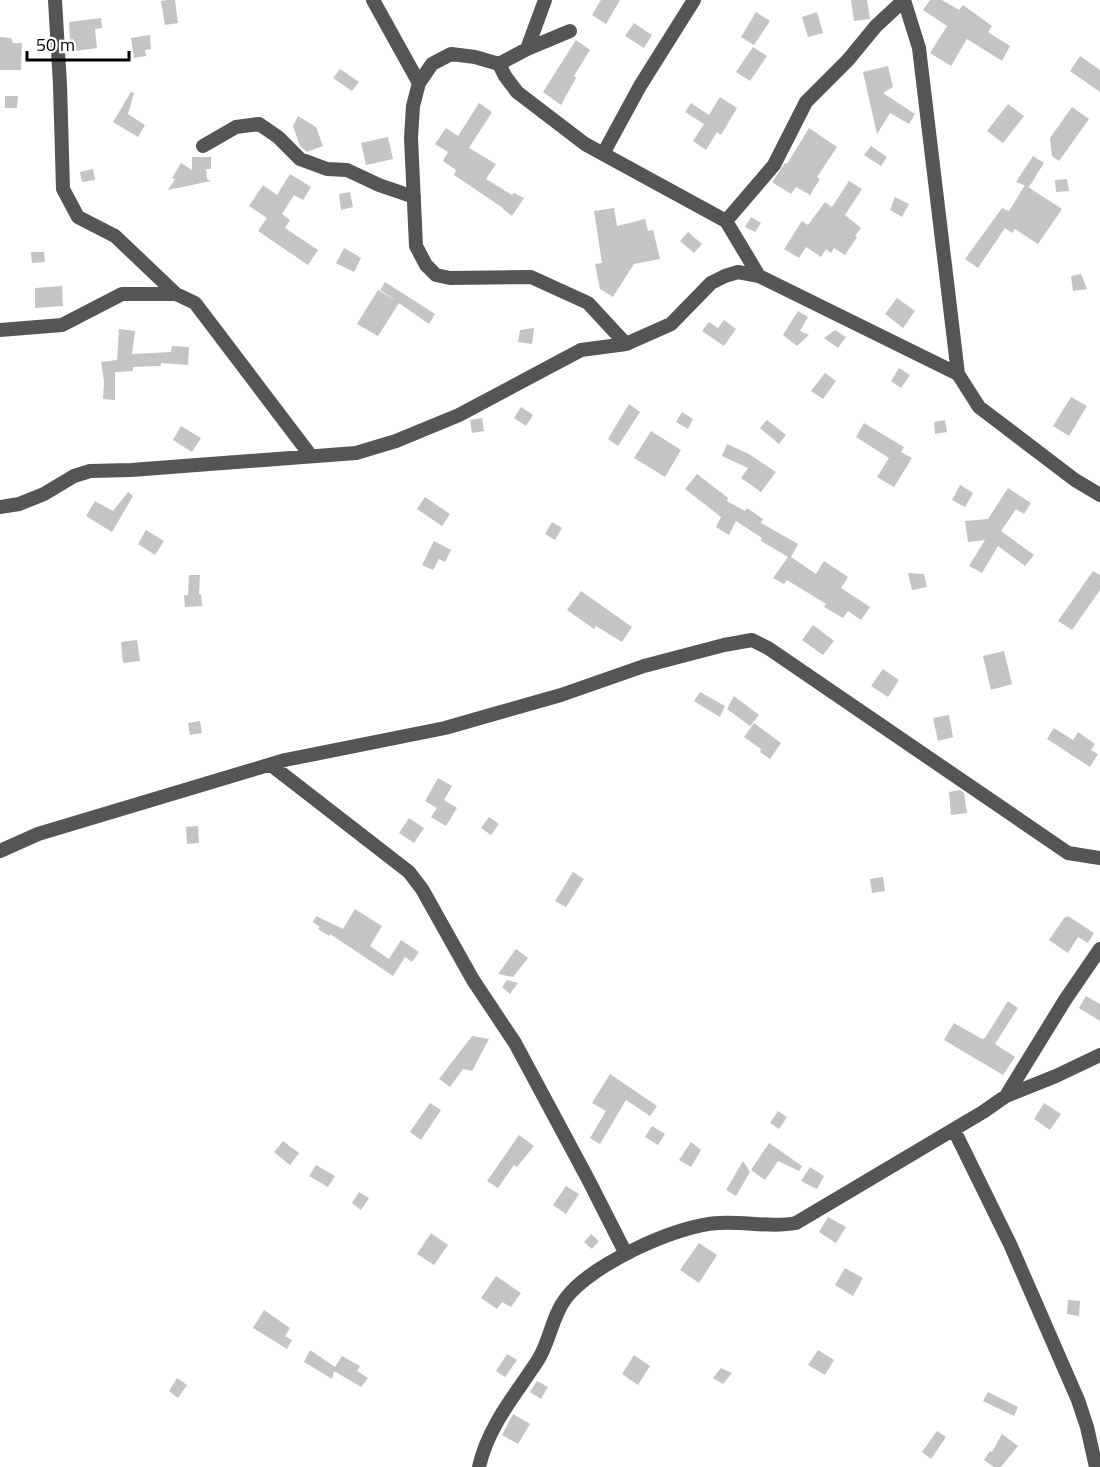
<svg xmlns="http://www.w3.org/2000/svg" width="1100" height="1467" viewBox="0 0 1100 1467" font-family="'Titillium Web',sans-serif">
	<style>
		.building { fill: #c4c4c4 }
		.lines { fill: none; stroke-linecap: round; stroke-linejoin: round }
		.minor { stroke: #555; stroke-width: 14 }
	</style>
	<rect width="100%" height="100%" fill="#fff"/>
	<path class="building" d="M167 0H175L178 23 165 25 161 1Z
		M601 0H620L606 24 592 15Z
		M851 0H867L870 19 854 21Z
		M930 0H942L959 10 963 5 992 26 988 32 1010 46 1002 61 967 39 951 66 930 53 947 26 923 10Z
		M756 12 770 21 754 45 741 37Z
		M817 12 823 33 808 37 802 17Z
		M101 18 102 28 95 29 97 48 75 51 73 39 70 40 69 22Z
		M634 23 652 35 644 48 625 36Z
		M150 35 151 49 145 50 146 56 134 58 131 38Z
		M0 37 11 38 13 43H22L21 70H0Z
		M576 40 590 50 574 76 576 78 561 105 543 92Z
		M753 47 767 56 750 81 736 72Z
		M1080 56 1100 70V92L1070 71Z
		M888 66 893 87 883 93 915 114 909 124 890 113 877 134 863 72Z
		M340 69 359 82 352 91 333 78Z
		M131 92 134 93 128 114 145 125 138 137 113 122Z
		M5 96H18L17 108H5Z
		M720 97 737 108 721 135 717 132 706 150 693 141 704 124 685 112 691 103 709 115Z
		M479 103 492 112 469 148 496 164 486 179 512 195 514 193 524 198 512 216 503 209V208L454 175 456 170 443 161 448 152 435 144 446 128 458 136Z
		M1008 104 1024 116 1003 143 987 131Z
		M1072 107 1089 119 1059 161 1052 156 1050 138Z
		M298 116 316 127 323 146 307 152 300 146 293 126Z
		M809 128 837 147 817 177 820 179 810 195 796 187 791 194 772 182 785 163 787 164Z
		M388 137 393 159 366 165 361 143Z
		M871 146 887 157 881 166 864 155Z
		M1033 156 1044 163 1029 187 1016 182Z
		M192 157H211V169H206L207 179 211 181 168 190 175 179 172 178 181 163 192 170Z
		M93 169 95 180 82 182 80 172Z
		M290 174 311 187 303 200 294 195 282 214 290 220 285 228 318 250 308 265 258 231 267 218 249 206 263 185 277 195Z
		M1067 179 1069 191 1056 192 1055 180Z
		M849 181 862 189 845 215 861 228 855 236 857 237 845 255 834 248 831 253 826 249 821 257 806 247 799 258 784 249 802 221 808 225 825 202 832 207Z
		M1025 185 1062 209 1038 244 1015 229 1012 233 1005 228 978 268 965 259 1002 208 1009 211Z
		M350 192 353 207 341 210 339 194Z
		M895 197 909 204 902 217 890 210Z
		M614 208 617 226 645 219 648 231 653 230 660 259 634 264 613 297 600 289 595 264 602 263 594 211Z
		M751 217 761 223 755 232 745 227Z
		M688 232 702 244 694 253 680 241Z
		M344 248 361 258 354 272 336 263Z
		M31 252H44L45 262 32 263Z
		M1081 274 1087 289 1073 291 1071 276Z
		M385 282 435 314 429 324 380 290Z
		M62 286 63 306 35 308V288Z
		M378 290 399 303 378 336 357 324Z
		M897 298 915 311 903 328 885 314Z
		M798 311 808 317 800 331 809 335 797 346 783 335Z
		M724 320 736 329 724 346 702 331 709 322 718 328Z
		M534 328 532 344 518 342 520 330Z
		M119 329 135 331 132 354 171 352 172 346 189 347 188 365 161 363V366L133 367V371L115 372V400L103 399 104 381 101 362 117 360Z
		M835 330 846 337 838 348 824 338Z
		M899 368 910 375 901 388 891 381Z
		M825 373 836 381 823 399 811 391Z
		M1071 397 1087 406 1069 436 1053 426Z
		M629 404 640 412 618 446 608 439Z
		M521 407 533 415 526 426 514 418Z
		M682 412 693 419 688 429 676 422Z
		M482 418 484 431 472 433 470 420Z
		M767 420 786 435 779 444 760 428Z
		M945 420 947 432 935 434 934 422Z
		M864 423 904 447 901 452 912 458 894 487 877 477 889 458 856 437Z
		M181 426 201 438 192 452 173 440Z
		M651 431 681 450 665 477 634 458Z
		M727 444 749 454 776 472 761 492 741 478 748 468 722 456Z
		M697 474 728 498 727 501 745 511 747 508 763 519 761 523 798 544 791 557 816 574 824 561 848 577 841 588 870 607 861 620 848 611 843 618 824 607 826 604 787 580 784 584 773 578 788 557 761 541 762 538 736 521 729 535 716 527 721 517 685 489Z
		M960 485 973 493 965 507 952 500Z
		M1008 488 1031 503 1024 514 1016 509 1001 531 1034 555 1025 566 998 546 982 573 969 566 985 540 968 542 965 521 988 519Z
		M128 492 133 496 112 532 86 516 95 501 113 511Z
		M425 497 450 514 442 526 417 509Z
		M552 522 562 528 555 540 545 534Z
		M146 530 164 541 155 555 138 544Z
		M434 541 451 550 445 562 439 559 433 570 422 565Z
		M1093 571 1100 575V590L1072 630 1058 621Z
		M908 573 924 574 927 587 912 590Z
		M189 575H200L199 594H201L202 606 185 607 184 595H188Z
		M581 591 632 627 622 642 596 626 594 629 567 610Z
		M813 625 834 641 823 655 802 640Z
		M137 640 140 661 123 663 121 642Z
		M1004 651 1012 684 991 690 983 656Z
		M883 669 899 680 888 697 871 686Z
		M700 692 725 706 720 717 694 701Z
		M734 696 759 715 750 726 727 709Z
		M949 715 953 737 938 741 933 718Z
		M200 721 202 733 190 735 188 723Z
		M754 723 781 743 770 759 760 752 761 749 744 737Z
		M1054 728 1073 740 1078 732 1095 744 1091 750 1098 754 1090 767 1047 739Z
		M438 778 452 786 444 800 457 808 446 826 431 817 437 808 425 801Z
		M960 790 964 793 967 813 951 815 949 792Z
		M489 817 499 824 491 835 481 828Z
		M409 818 424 828 414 843 399 833Z
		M198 826 199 843 187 844 186 827Z
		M573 872 584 879 566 907 555 901Z
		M883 877 885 891 872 893 870 879Z
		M355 909 382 926 370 946 389 959 401 940 419 952 412 962 405 957 393 976 330 934 329 936 318 929 320 927 313 922 316 916 343 929Z
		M1068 916 1094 933 1088 943 1078 937 1068 953 1049 940 1064 918Z
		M516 949 528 958 513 977 498 974Z
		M507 980 518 983 510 994 502 987Z
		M1086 996 1100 1004V1021L1079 1008Z
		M1008 1001 1018 1008 995 1044 1015 1057 1003 1075 944 1040 954 1023 982 1039 985 1038Z
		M472 1036 489 1039 472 1071 463 1069 450 1087 439 1079Z
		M610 1074 657 1106 650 1116 626 1100 600 1144 590 1138 606 1111 592 1103Z
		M430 1103 441 1110 421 1140 410 1132Z
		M1044 1103 1061 1114 1050 1130 1034 1119Z
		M778 1111 787 1117 779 1129 770 1123Z
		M652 1126 665 1134 658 1145 645 1137Z
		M519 1135 534 1146 517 1167 514 1165 498 1188 487 1181Z
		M283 1141 299 1153 290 1165 274 1152Z
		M691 1142 701 1150 691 1167 679 1160Z
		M769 1143 802 1166 799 1171 778 1161 765 1180 751 1170Z
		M743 1161 750 1172 736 1196 726 1190Z
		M316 1165 335 1176 328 1187 309 1176Z
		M810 1167 824 1176 817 1189 801 1181Z
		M566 1186 579 1194 566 1214 553 1205Z
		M359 1192 369 1198 361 1210 352 1203Z
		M828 1217 846 1227 836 1243 819 1232Z
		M431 1233 448 1245 434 1265 417 1254Z
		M591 1234 599 1241 592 1249 584 1242Z
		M699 1243 717 1255 699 1283 680 1270Z
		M845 1268 863 1278 853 1296 835 1285Z
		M496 1276 521 1293 511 1307 502 1302 497 1309 481 1298Z
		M1068 1300 1080 1301 1079 1316 1067 1314Z
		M264 1310 290 1328 285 1336 292 1340 287 1349 253 1328Z
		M310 1350 335 1367 342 1356 360 1366 357 1371 368 1378 361 1387 334 1371 332 1379 304 1362Z
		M818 1350 834 1360 825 1375 808 1365Z
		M507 1354 517 1360 505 1377 496 1371Z
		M634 1355 650 1366 638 1385 622 1374Z
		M721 1368 732 1373 723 1384 713 1378Z
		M177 1378 187 1385 178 1398 169 1391Z
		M537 1381 548 1387 541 1399 530 1392Z
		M988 1392 1018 1407 1014 1416 983 1401Z
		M513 1414 530 1424 518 1444 502 1435Z
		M937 1431 946 1437 931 1459 922 1452Z
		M1002 1434 1018 1446 1001 1467H994L984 1460 990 1451 992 1452Z"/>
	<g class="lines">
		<path class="minor" d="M55 0 60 85 63 189 78 217 115 236 176 294
			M373 0 419 83
			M904 0 919 48 958 374
			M570 31 527 49 499 64 475 57 451 54 432 64 419 83 413 106 411 138 416 246 426 265 436 275 450 278 531 277 588 303 626 344
			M527 49 545 0
			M499 64 505 76 517 92 585 144 726 221 759 276
			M203 146 236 127 259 124 278 137 300 159 327 169 347 170 379 185 414 197
			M603 154 640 86 694 0
			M726 221 774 165 806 102 848 60 876 26 904 0
			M0 330 62 325 122 294H176L195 303 311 456
			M0 507 19 504 44 494 74 476 90 471 131 470 356 453 396 441 459 415 581 350 626 344 671 324 711 283 725 276 738 272 759 276 958 374 979 407 1075 480 1100 495
			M271 765 409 872 422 889 473 980 515 1043 589 1181 626 1254
			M0 851 38 834 285 760 445 728 501 712 561 695 644 666 724 645 752 640 768 648 1068 853 1100 858
			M1006 1096 1056 1076 1100 1055
			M954 1130 1010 1244 1078 1400 1087 1427 1096 1467
			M479 1467C488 1426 516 1394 538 1360 550 1341 552 1316 566 1298 592 1264 677 1225 718 1223 744 1221 770 1228 796 1223L983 1112 1006 1096 1065 1000 1100 949"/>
	</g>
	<path d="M27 51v9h102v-9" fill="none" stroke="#000000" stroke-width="3"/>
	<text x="36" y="51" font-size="18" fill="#000000" stroke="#ffffff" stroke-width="4.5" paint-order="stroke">50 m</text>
</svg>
